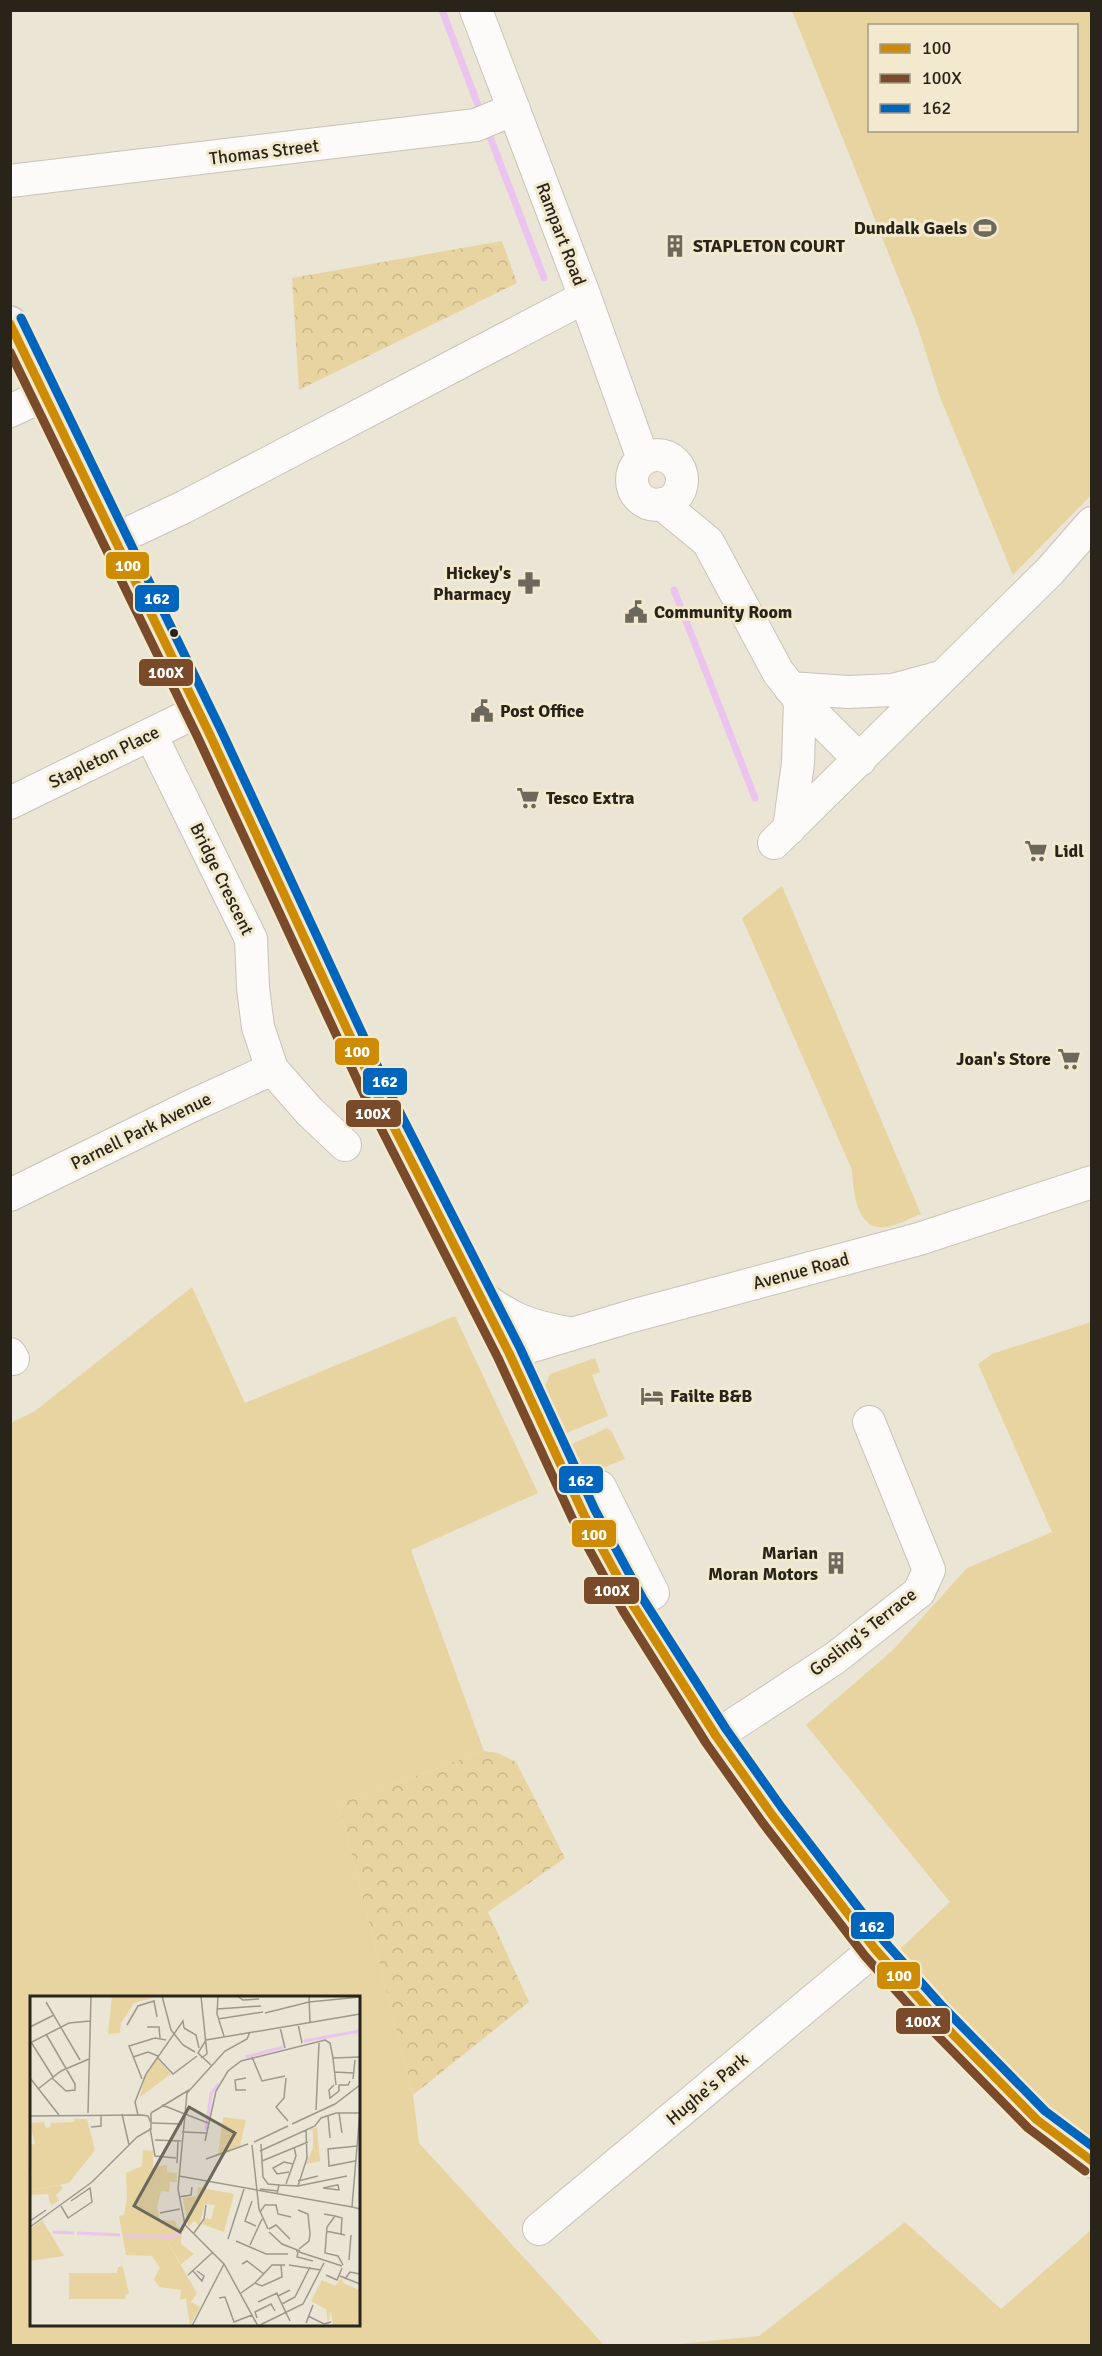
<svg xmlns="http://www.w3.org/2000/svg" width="1102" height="2356" viewBox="0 0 1102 2356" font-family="Signika,sans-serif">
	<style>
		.green { fill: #e7d4a0; fill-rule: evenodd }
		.forest { fill: url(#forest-crowns) }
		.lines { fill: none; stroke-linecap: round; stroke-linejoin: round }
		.stream { stroke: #eac3ef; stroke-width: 7 }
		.minor-casing { stroke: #c7c3b7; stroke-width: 34 }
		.major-casing { stroke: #c9c5bf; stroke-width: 36 }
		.minor { stroke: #fcfbf9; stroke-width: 32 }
		.major { stroke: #f6f2f4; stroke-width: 33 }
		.bus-1-casing { stroke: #f3e9ce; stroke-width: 14 }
		.bus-2-casing { stroke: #f3e9ce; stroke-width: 14 }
		.bus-3-casing { stroke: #f3e9ce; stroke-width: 14 }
		.bus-1 { stroke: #ce8c05; stroke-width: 9 }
		.bus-2 { stroke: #7a4b2a; stroke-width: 9 }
		.bus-3 { stroke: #0065bd; stroke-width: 9 }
		.bus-dot { fill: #28241a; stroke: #f3e9ce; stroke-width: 2 }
		.labels { text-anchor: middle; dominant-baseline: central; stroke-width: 6; stroke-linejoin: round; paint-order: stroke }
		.street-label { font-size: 18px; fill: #28241a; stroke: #f3e9ce }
		.poi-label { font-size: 18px; font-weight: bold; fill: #28241a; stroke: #f3e9ce; text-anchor: start }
		.inset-river { fill: none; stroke: #eac3ef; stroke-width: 3 }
		.inset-road { fill: none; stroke: #9d988b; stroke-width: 1.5 }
		.view { fill: #6c685c; fill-opacity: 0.15; stroke: #6c685c; stroke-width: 3 }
		.inset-edge { fill: none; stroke: #28241a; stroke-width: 3 }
		.line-badge { stroke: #f3e9ce; stroke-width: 2 }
		.badge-label { font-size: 16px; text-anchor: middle; font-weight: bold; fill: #fff }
	</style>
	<defs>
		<pattern id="forest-crowns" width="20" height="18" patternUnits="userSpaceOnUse" patternTransform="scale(1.5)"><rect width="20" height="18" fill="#e7d4a0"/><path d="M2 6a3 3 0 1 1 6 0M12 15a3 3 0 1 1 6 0" fill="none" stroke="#c6b689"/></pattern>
	</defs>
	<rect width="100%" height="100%" fill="#ebe5d6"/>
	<path class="green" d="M792 11H1091V495L1013 575 940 397 917 325ZM870 26H1076V130H870Z
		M782 886 921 1214C910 1218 897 1226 886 1227 856 1232 853 1189 852 1170L742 918Z
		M192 1287 245 1403 455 1316 538 1493 411 1550 484 1751 339 1804 413 2095 419 2143 604 2345 11 2346V1423L35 1411ZM32 1998H358V2324H32Z
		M1091 1322V2140C1018 2085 961 2017 900 1949L950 1902 806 1725 893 1650 967 1568 1052 1532 978 1364 992 1354Z
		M595 1358 600 1372 592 1375 608 1416 564 1434 544 1389 550 1374Z
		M607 1428 612 1432 625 1459 583 1476 570 1445Z
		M905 2222 1001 2309 1091 2230V2345H670L759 2336Z"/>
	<path class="forest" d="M502 241 517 283 299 390 292 278Z
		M484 1751 498 1753 516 1762 565 1858 488 1912 529 2002 413 2095 339 1804Z"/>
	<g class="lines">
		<path class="stream" d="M442 10 481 113
			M487 129 544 278
			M674 590 755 798"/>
		<g class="minor-casing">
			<path id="minor" d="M476 10 585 297 643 459
				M10 181 476 125 514 109
				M10 411 44 395
				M632 480a25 25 0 1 1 50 0a25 25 0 1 1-50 0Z
				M662 504 708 542 778 672 800 700 860 760
				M116 539 184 507 585 297
				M790 688 848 692 893 690 941 677
				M151 735 251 939 253 988 258 1027 272 1069 310 1112 345 1145
				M10 803 198 711
				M789 829 798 763 800 700
				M774 843 1050 571 1092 523
				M10 1195 189 1107 272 1069
				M480 1296C511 1319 531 1327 569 1333
				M509 1353 632 1316 919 1239 1092 1182
				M10 1354 13 1359
				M600 1487 653 1593 633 1605
				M716 1736 835 1658 919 1592 929 1570 869 1422
				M539 2229 875 1949"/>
		</g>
		<g class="major-casing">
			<path id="major" d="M10 323 210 735 378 1096 509 1353 584 1515 633 1605 716 1736 772 1815 875 1949 933 2014 1037 2120 1092 2161"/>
		</g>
		<use href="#minor" class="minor"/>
		<use href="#major" class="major"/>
		<g class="bus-1-casing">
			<path id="bus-1" d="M10 324 210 735 378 1096 509 1353 584 1515 633 1605 716 1736 772 1815 875 1949 933 2014 1037 2120 1092 2161"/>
		</g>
		<g class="bus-2-casing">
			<path id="bus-2" d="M10 352 199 740 367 1101 498 1358 573 1520 623 1611 706 1743 762 1822 865 1956 924 2022 1028 2128 1085 2171"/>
		</g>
		<g class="bus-3-casing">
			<path id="bus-3" d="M21 318 221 730 389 1091 520 1348 595 1510 643 1599 726 1729 782 1808 884 1941 942 2006 1045 2111 1092 2146"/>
		</g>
		<use href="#bus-1" class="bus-1"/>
		<use href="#bus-2" class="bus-2"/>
		<use href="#bus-3" class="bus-3"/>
	</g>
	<defs>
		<g id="stadium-bare" transform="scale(1.8)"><path d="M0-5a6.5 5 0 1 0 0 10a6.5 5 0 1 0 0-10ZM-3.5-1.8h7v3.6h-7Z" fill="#6c685c" stroke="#f3e9ce" stroke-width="2.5" paint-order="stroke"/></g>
		<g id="building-bare" transform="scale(1.8)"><path d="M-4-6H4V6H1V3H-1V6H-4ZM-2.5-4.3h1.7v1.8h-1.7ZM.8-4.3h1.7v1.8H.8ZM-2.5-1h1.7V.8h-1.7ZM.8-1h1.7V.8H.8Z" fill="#6c685c" stroke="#f3e9ce" stroke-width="2.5" paint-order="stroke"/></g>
		<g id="pharmacy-bare" transform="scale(1.8)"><path d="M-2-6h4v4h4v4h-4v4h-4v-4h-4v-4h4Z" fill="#6c685c" stroke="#f3e9ce" stroke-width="2.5" paint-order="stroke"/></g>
		<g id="civic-bare" transform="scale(1.8)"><path d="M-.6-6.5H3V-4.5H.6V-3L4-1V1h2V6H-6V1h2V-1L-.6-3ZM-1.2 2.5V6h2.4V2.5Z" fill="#6c685c" stroke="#f3e9ce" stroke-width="2.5" paint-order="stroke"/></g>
		<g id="supermarket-bare" transform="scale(1.8)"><path d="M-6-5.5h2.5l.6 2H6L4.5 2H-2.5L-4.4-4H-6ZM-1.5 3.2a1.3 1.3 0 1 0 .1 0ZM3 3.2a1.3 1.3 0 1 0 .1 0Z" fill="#6c685c" stroke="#f3e9ce" stroke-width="2.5" paint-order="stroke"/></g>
		<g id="hotel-bare" transform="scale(1.8)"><path d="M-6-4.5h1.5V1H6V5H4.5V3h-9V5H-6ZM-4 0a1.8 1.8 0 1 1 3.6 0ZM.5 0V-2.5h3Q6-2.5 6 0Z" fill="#6c685c" stroke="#f3e9ce" stroke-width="2.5" paint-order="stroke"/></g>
	</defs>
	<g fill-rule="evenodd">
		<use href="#stadium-bare" x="985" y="228"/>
		<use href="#building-bare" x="675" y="246"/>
		<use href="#pharmacy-bare" x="529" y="583"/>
		<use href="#civic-bare" x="636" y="612"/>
		<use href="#civic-bare" x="482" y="711"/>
		<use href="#supermarket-bare" x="528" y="798"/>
		<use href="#supermarket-bare" x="1036" y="851"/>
		<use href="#supermarket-bare" x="1069" y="1059"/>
		<use href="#hotel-bare" x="652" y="1396"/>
		<use href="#building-bare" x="836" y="1563"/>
	</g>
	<circle class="bus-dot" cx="174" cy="633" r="5"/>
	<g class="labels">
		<g class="street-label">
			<text transform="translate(264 152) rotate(-7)">Thomas Street</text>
			<text transform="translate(561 234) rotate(69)">Rampart Road</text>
			<text transform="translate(104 757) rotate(-26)">Stapleton Place</text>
			<text transform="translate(222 879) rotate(64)">Bridge Crescent</text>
			<text transform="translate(141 1131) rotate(-26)">Parnell Park Avenue</text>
			<text transform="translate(801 1271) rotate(-15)">Avenue Road</text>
			<text transform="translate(863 1632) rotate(-38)">Gosling's Terrace</text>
			<text transform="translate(707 2089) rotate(-40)">Hughe's Park</text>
		</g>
		<g class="poi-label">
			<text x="967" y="228" text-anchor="end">Dundalk Gaels</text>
			<text x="693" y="246">STAPLETON COURT</text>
			<text x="511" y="573" text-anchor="end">Hickey's<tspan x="511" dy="21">Pharmacy</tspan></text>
			<text x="654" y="612">Community Room</text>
			<text x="500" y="711">Post Office</text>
			<text x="546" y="798">Tesco Extra</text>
			<text x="1054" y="851">Lidl</text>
			<text x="1051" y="1059" text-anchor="end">Joan's Store</text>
			<text x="670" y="1396">Failte B&amp;B</text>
			<text x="818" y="1553" text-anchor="end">Marian<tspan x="818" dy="21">Moran Motors</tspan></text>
		</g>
	</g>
	<g transform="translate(30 1996)">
		<rect width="330" height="330" fill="#ebe5d6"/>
		<path d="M127 63 141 78 110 101 115 81ZM193 121 216 124 210 150 188 159ZM45 123H57L65 154 39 187 0 194V180L3 179 0 176V149L5 148 0 127 14 126 16 132 21 131 20 127 44 126ZM287 131 290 165 276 168 274 172 283 152V134L277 135ZM113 154 123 155V171L137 169V176L147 177V186H140L139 196 131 195 127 211 130 224 145 225 147 231 156 232 138 247 167 297 161 306 170 311 160 330 156 302 150 304 151 294 129 291 124 283 130 272 122 260 96 259 89 220 94 219 97 203 96 177 112 170ZM168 191 204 198 194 236 172 228 175 222 181 223 185 209 175 208 169 230 164 225 158 231 153 202 167 200ZM12 224 34 260 0 265V233ZM39 277H88L96 303H39ZM311 282 314 288 330 294 328 330H303L301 314 298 327 296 313 281 305 292 284 305 290Z" fill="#e7d4a0"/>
		<path d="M82 0H129L104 7 91 27 90 37 78 38ZM30 189 33 192 26 199 29 205 21 209 18 198 0 199V194ZM152 236 151 248 164 258 151 268 138 247ZM90 260 99 297 95 299 86 281 88 271 92 270Z" fill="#e7d4a0"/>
		<path class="inset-river" d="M274 45 330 35M216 61 253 51M176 134 181 98 188 88M23 236 44 237M47 237 90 239M95 240 143 241 154 233"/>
		<path class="inset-road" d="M132 0 141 34 153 49 165 56M171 0 177 58 171 62M188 0 187 18 194 40M207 0 213 4 229 3M279 0 280 26M16 6 50 64M187 13 231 10M235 17 279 6 330 1M188 23 233 16M268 28 272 47M97 29 108 10 124 5 127 21M0 31 24 19M117 31H129L130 42M250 31 255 52M154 32 166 39 169 52M220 36 217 43 195 55 157 97 148 193 155 229 194 268 228 330M16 38 45 88V94L36 95 22 82M1 46 23 81M0 47 39 27 60 25M103 61 118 56 128 60M127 61 143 78 167 60M222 61 232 85 255 80M303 62 306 89M181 69 168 57 176 44 330 18M304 76 324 77M0 82 29 119M216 82 205 84 206 94H216M256 82 254 102 246 111 258 125M112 83 99 50 125 42 136 44M323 83 325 64M304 89 299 94 300 102 309 95V89H318L320 85M8 93 31 75 59 63M132 109 178 127M286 114 289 47M330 115 322 211 330 213M58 117 61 0M121 117 159 94M309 117 312 137M92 118 99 149M108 119 105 106 116 78 153 25 154 32M0 120 112 119 118 120 121 127M298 120 300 142M122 127 152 128M262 128 305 108 330 89M61 131 71 130V120M120 132 125 160 146 162M152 136 177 137M125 144 151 145M175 145 186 95 198 75 211 65 295 44 300 47 303 62 330 61M224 146 258 130M231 148 233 181 238 188 249 189 247 198M222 149 229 213 238 233M230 155 285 130 291 122 306 117H330M176 163 218 148M232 165 278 146M325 165 299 170 298 153 327 150M147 167 148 145M259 176 247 178 243 172 254 166 263 168M149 180 322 211M268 185 288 180M256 188 266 160 264 151M249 189 268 190 317 180M308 189 309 194 293 192 307 189ZM268 190 277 162 276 134M230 193 248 195M149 201 161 199 162 191M222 205 215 225 226 230M31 210 38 222 62 206 60 192 41 205M268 214 278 218 280 238 279 245 269 253M230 216 235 209H246L248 218 261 221M130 217 150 213M294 218 305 220 297 231 295 257 308 260 313 269M305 220 312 222 311 238M0 225 16 214M0 231 62 186 107 141 121 133V117M239 233 246 229 260 243M296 235 315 239M239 236 252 248 270 255H266M164 237 174 223 176 209M198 243 214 193M206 245 236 258H258M220 249 232 223M268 256 267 261 283 265M269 256 312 270M319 264 321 239M212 268 217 265 234 278M259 269 291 274M163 275 172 285 174 280 167 275M158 279 182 257M296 279 307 284 312 272M310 280 330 288M315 283 320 276 330 278M225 287 242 269H255M260 294 248 300 260 325M211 297 225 287 232 290 252 281 251 269M189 302 195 301 204 326 222 319M228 306 247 297 248 300M252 308 265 301 280 271M278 320 294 328 301 326M227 322 225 316 241 308 245 315M276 327 283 309M162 330 194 268M228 330 273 308 294 267"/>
		<path class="view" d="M159 111 205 137 150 236 104 210Z"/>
		<rect width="330" height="330" class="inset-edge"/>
	</g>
	<g class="line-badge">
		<rect x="105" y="551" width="45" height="29" rx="6" fill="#ce8c05"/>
		<rect x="134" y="584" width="46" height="29" rx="6" fill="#0065bd"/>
		<rect x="138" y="658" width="56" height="29" rx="6" fill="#7a4b2a"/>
		<rect x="334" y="1037" width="46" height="29" rx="6" fill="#ce8c05"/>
		<rect x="362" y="1067" width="46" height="29" rx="6" fill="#0065bd"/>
		<rect x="345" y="1099" width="57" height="29" rx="6" fill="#7a4b2a"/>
		<rect x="558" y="1465" width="46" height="29" rx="6" fill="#0065bd"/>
		<rect x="571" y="1519" width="46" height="29" rx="6" fill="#ce8c05"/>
		<rect x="583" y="1576" width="57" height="29" rx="6" fill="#7a4b2a"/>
		<rect x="850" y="1911" width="45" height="29" rx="6" fill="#0065bd"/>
		<rect x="876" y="1961" width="45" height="29" rx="6" fill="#ce8c05"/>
		<rect x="895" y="2007" width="56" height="28" rx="6" fill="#7a4b2a"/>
	</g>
	<g class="badge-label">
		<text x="128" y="571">100</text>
		<text x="157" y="604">162</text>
		<text x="166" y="678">100X</text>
		<text x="357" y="1057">100</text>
		<text x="385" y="1087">162</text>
		<text x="373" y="1119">100X</text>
		<text x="581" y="1486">162</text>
		<text x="594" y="1540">100</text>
		<text x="612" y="1596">100X</text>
		<text x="872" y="1932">162</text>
		<text x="899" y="1981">100</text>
		<text x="923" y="2027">100X</text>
	</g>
	<rect width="1102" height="2356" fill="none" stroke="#28241a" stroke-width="24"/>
	<rect x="868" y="24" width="210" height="108" fill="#f3e9ce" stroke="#a29a86" stroke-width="1.5"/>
	<rect x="880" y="44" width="30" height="9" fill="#ce8c05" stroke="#a29a86" stroke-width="1.5"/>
	<text x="922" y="54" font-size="18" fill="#28241a">100</text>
	<rect x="880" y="74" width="30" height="9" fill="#7a4b2a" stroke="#a29a86" stroke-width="1.5"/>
	<text x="922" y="84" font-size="18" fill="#28241a">100X</text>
	<rect x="880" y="104" width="30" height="9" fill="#0065bd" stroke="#a29a86" stroke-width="1.5"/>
	<text x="922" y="114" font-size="18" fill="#28241a">162</text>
</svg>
